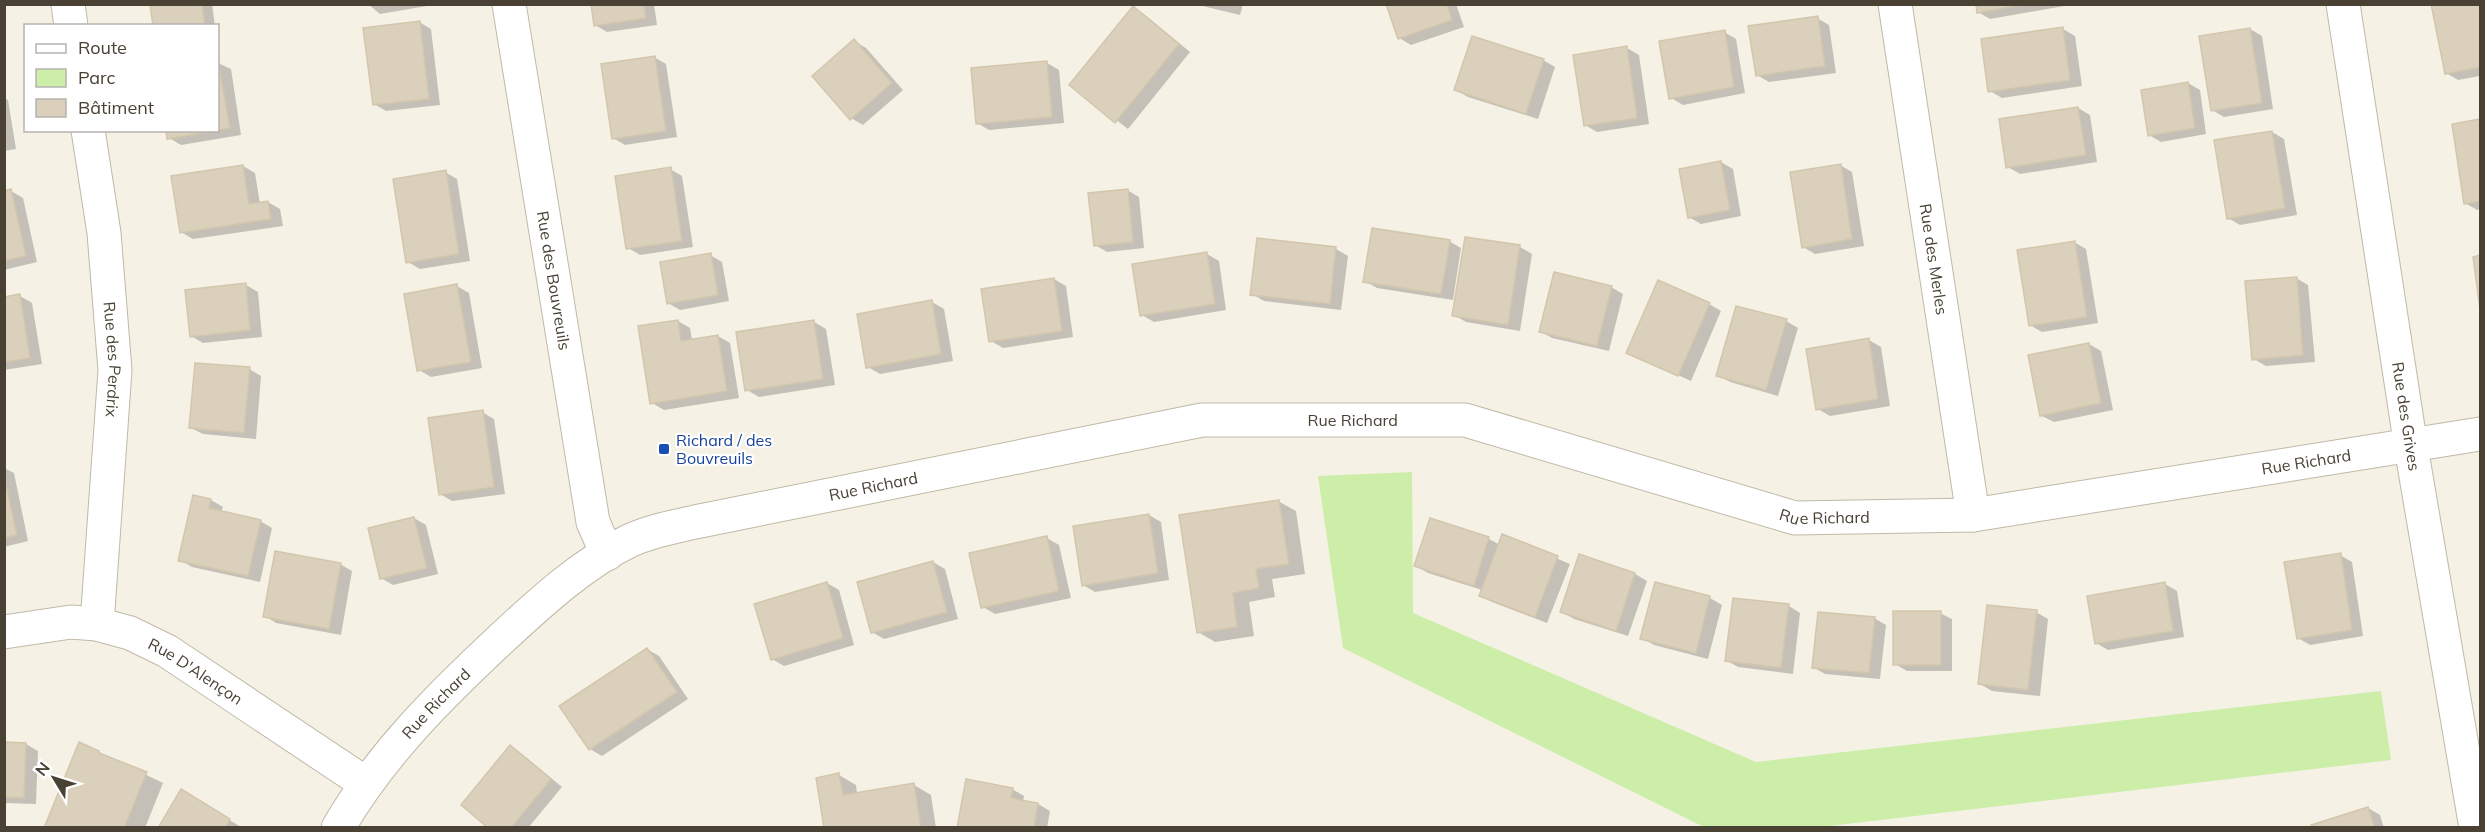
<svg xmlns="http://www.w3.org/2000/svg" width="2485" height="832" viewBox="0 0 2485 832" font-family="Mulish,sans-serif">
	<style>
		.green { fill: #cceea9 }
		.shadow { fill: #0003 }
		.building { fill: #dbd0bc; stroke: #d3c6ac; stroke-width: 1.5 }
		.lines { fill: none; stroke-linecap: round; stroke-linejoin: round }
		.street-casing { stroke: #c1b9a7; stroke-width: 35 }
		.street { stroke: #fff; stroke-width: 33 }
		.transit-dot { fill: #1a4fb4; stroke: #fff; stroke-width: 2 }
		.labels { text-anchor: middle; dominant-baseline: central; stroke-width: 4.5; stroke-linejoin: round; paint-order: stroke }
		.street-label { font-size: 16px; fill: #484134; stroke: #fff }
		.transit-label { font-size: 16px; fill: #164399; stroke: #fff; text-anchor: start }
	</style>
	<rect width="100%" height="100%" fill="#f5f1e5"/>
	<path class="green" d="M1412 472 1413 613 1756 762 2381 691 2391 760 1821 827H1704L1343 648 1318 476Z"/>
	<path class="shadow" d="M151 4H212L215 26H155Z
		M368 4H427V6L380 14Z
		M592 4H654L657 25 607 32 595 25Z
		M1194 4H1243L1240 15Z
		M1388 4H1456L1464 27 1411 45 1399 38Z
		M1977 4H2070V5L1990 19 1978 12Z
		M2432 4H2480V76L2458 80 2446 73Z
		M1133 8 1145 15 1190 52 1128 129 1071 85Z
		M1817 18 1829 25 1836 73 1769 82 1757 75Z
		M419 22 431 29 440 105 386 111 374 104Z
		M2063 29 2075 36 2082 86 2002 98 1990 91Z
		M2250 29 2262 36 2273 109 2224 117 2212 110Z
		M1724 32 1736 39 1745 93 1683 105 1671 98Z
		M854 41 866 48 903 90 863 125 851 118Z
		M1627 48 1639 55 1649 124 1597 132 1585 125Z
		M654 57 666 64 677 137 625 145 613 138Z
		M1543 60 1555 67 1538 119 1468 97 1456 90Z
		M218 63 231 69 241 135 181 145 169 138 167 130H218Z
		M1047 63 1059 70 1064 123 989 130 977 123Z
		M2188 83 2200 90 2206 134 2161 142 2149 135Z
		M4 98 8 100 16 149 4 151Z
		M2078 108 2090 115 2097 162 2020 174 2008 167Z
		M2480 121V209L2477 210 2465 203 2453 125Z
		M2272 132 2284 139 2297 215 2240 225 2228 218Z
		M1721 162 1733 169 1741 216 1701 224 1689 217Z
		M1840 165 1852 172 1864 246 1815 254 1803 247Z
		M243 166 255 173 260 204 268 202 280 209 283 226 193 239 181 232Z
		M670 169 682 176 693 247 640 255 628 248Z
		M445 172 457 179 470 261 420 269 408 262Z
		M1127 190 1139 197 1144 248 1107 252 1095 245Z
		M11 191 23 198 37 262 4 270V192Z
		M1466 239 1520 247 1532 254 1520 331 1466 322 1454 315Z
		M1258 240 1336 249 1348 256 1341 310 1264 301 1252 294Z
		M1449 241 1461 248 1453 300 1377 288 1365 281Z
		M2074 242 2086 249 2098 323 2042 332 2030 325Z
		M1207 254 1219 261 1226 310 1154 322 1142 315Z
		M710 255 722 262 729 301 680 310 668 303Z
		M2480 257V299L2474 258Z
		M2296 278 2308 285 2315 362 2266 366 2254 359Z
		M1054 279 1066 286 1073 337 1003 348 991 341Z
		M246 285 258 292 262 337 203 343 191 336Z
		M457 286 469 293 482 368 431 377 419 370Z
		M1611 287 1623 294 1609 351 1552 338 1540 331Z
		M20 296 32 303 42 364 4 370V298Z
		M932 302 944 309 953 361 880 374 868 367Z
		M1709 304 1721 311 1691 381 1628 352Z
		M678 321 690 328 692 340 718 336 730 343 739 398 664 410 652 403Z
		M1786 321 1798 328 1778 396 1730 382 1718 375Z
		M814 322 826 329 835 385 759 397 747 390Z
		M1869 340 1881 347 1890 406 1830 416 1818 409Z
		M2089 344 2101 351 2113 410 2054 422 2042 416Z
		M249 369 261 376 256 439 203 434 191 428Z
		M482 412 494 419 505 494 452 501 440 494Z
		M4 468 14 473 28 541 4 547Z
		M194 497 211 500 223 507 221 513 260 521 272 528 260 582 192 567 180 560Z
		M1278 501 1296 511 1305 574 1272 579 1275 597 1249 602 1254 636 1215 642 1198 632Z
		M1149 515 1161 522 1169 580 1095 592 1083 585Z
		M414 518 426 525 438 574 393 585 381 578Z
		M1431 520 1489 539 1500 545 1503 536 1570 564 1547 623 1492 602 1480 595 1482 590 1428 573 1416 566Z
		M1047 538 1059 545 1071 598 995 614 983 607Z
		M2340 555 2352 562 2363 636 2310 645 2298 638Z
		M933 562 945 569 958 619 884 639 872 632Z
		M340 564 352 571 341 635 276 623 265 616Z
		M1635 574 1647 581 1628 636 1574 619 1562 612Z
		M827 583 839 590 854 645 784 666 772 659Z
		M1656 583 1710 598 1722 605 1708 659 1654 645 1642 638Z
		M2165 584 2177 591 2184 637 2108 650 2096 643Z
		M1789 606 1800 613 1793 674 1738 667 1726 660Z
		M2036 612 2048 619 2040 696 1992 691 1980 684Z
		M1940 613 1952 619V671H1907L1895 664Z
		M1874 618 1886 625 1880 679 1825 674 1813 667Z
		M647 649 659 656 688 699 602 756 590 749Z
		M4 743 26 744 38 751 36 804 4 803Z
		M510 747 522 754 562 787 528 828H490Z
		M99 752 163 783 145 828H46Z
		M839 775 856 785 857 794 914 785 931 795 936 828H825Z
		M1012 789 1024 796 1023 802 1038 804 1050 811 1047 828H958Z
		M182 791 241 827 159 828Z
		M2368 808 2380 815 2384 828H2313Z"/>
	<path class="building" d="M150 4H202L205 26H153Z
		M591 4H644L646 18 594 26Z
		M1386 4H1447L1452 20 1398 39Z
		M1976 4H2026L1977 13Z
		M2431 4H2480V67L2445 74Z
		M1133 6 1179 44 1115 123 1069 85Z
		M1818 16 1825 66 1756 76 1748 26Z
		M420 21 429 99 373 105 363 28Z
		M2063 27 2070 80 1988 92 1981 39Z
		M2250 28 2262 103 2211 111 2199 36Z
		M1725 30 1734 87 1669 99 1659 41Z
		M1472 36 1544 59 1526 114 1454 90Z
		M854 39 892 83 850 120 812 76Z
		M1627 46 1637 118 1584 126 1573 55Z
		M655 56 666 131 612 139 601 64Z
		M218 61 230 128 167 139 166 130H218Z
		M1047 61 1052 117 976 124 971 68Z
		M2188 82 2195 128 2148 136 2141 90Z
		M2078 107 2086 155 2006 168 1999 119Z
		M2480 119V201L2464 204 2452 124Z
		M2272 131 2285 208 2227 219 2214 140Z
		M1721 161 1730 210 1688 218 1679 169Z
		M1841 164 1852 239 1802 248 1790 172Z
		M243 165 249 204 268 201 271 219 180 233 171 176Z
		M671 167 682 241 626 249 615 176Z
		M446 170 459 254 406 263 393 179Z
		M11 189 26 256 4 261V191Z
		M1128 189 1133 242 1094 246 1088 193Z
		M1372 228 1450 240 1441 294 1363 282Z
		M1465 237 1520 245 1508 325 1452 316Z
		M1257 238 1336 247 1330 304 1250 295Z
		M2075 241 2087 317 2029 326 2017 250Z
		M1207 252 1215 304 1140 316 1132 264Z
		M711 253 718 295 667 304 660 262Z
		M2480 255V309L2473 257Z
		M1554 272 1612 286 1597 346 1539 332Z
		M2297 277 2303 355 2252 360 2245 281Z
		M1054 278 1062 331 989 342 981 289Z
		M1658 280 1710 303 1678 376 1626 353Z
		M246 283 250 330 190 337 185 290Z
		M457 284 471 362 417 371 404 294Z
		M20 294 30 358 4 362V297Z
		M932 300 941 354 866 368 857 314Z
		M1736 306 1787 319 1766 390 1716 376Z
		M678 320 681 341 718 335 727 391 650 404 638 326Z
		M814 320 823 379 745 391 736 332Z
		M1869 338 1878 399 1816 410 1806 349Z
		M2089 343 2101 403 2040 416 2028 355Z
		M195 363 250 367 244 433 189 428Z
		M483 410 494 487 439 495 428 418Z
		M4 476 17 535 4 538Z
		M193 495 211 499 209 508 261 520 248 576 178 561Z
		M1279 500 1289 564 1256 569 1259 588 1233 593 1237 627 1197 633 1179 515Z
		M1149 514 1158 573 1082 586 1073 526Z
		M414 517 427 568 380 579 368 528Z
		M1430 518 1489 537 1474 586 1414 566Z
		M1502 534 1558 556 1535 617 1479 596Z
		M1047 536 1059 591 981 608 969 553Z
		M275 551 341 563 329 629 263 617Z
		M2341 553 2352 630 2297 639 2284 562Z
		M1579 554 1635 573 1616 631 1560 612Z
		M933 561 947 612 871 633 857 582Z
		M827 582 843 638 771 660 754 604Z
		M1655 582 1710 596 1696 653 1640 639Z
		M2165 582 2173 631 2095 644 2087 596Z
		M1733 598 1789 604 1781 668 1725 661Z
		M1987 605 2037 610 2028 690 1978 684Z
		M1893 611H1941V665H1893Z
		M1818 612 1875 617 1869 673 1812 668Z
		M647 648 677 692 589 750 559 706Z
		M4 742 26 743 24 798 4 797Z
		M79 742 99 751V753L147 772 124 828H44Z
		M510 745 551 779 511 828H488L461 805Z
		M839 773 843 795 914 783 921 828H824L816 778Z
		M966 779 1013 788 1011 798 1038 803 1034 828H957Z
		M181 789 230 819 225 828H158Z
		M2368 807 2375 828H2312L2311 825Z"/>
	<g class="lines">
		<g class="street-casing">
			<g id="street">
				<path d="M68 4 71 26"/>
				<path id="s1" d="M509 4 593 522 607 554"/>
				<path id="s2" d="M1895 4 1973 515"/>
				<path id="s3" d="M2343 4 2411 447 2476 828"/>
				<path id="s4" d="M88 130 104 233 115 370 97 624"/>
				<path id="s5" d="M4 632 71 622 97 624 130 633 167 651 365 783"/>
				<path id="s6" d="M338 828C381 754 440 696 502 638 540 603 582 564 629 541 650 531 673 527 695 522L1202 420H1465L1795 518 1973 515 2480 434"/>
			</g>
		</g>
		<use href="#street" class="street"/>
	</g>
	<rect class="transit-dot" x="658" y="443" width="12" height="12" rx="3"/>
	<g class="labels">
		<g class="street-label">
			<text stroke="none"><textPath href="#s2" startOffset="258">Rue des Merles</textPath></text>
			<text stroke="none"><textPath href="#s1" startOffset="280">Rue des Bouvreuils</textPath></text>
			<text stroke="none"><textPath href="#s4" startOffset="231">Rue des Perdrix</textPath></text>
			<text stroke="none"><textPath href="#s3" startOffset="417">Rue des Grives</textPath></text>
			<text stroke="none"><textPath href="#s6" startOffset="1149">Rue Richard</textPath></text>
			<text stroke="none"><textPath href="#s6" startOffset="2121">Rue Richard</textPath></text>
			<text stroke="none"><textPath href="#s6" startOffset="663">Rue Richard</textPath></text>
			<text stroke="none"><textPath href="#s6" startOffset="1635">Rue Richard</textPath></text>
			<text stroke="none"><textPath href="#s5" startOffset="204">Rue D'Alençon</textPath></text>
			<text stroke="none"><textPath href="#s6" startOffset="159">Rue Richard</textPath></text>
		</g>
		<g class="transit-label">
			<text x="676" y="440">Richard / des<tspan x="676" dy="18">Bouvreuils</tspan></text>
		</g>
	</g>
	<rect width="2485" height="832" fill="none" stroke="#484134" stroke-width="12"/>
	<rect x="24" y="24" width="195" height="108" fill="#ffffff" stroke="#b6b3ae" stroke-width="1.5"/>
	<rect x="36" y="44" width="30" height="9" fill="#ffffff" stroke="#b6b3ae" stroke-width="1.5"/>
	<text x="78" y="54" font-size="18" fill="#484134">Route</text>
	<rect x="36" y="69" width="30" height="18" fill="#cceea9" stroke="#b6b3ae" stroke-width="1.5"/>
	<text x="78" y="84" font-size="18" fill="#484134">Parc</text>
	<rect x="36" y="99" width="30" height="18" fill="#dbd0bc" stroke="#b6b3ae" stroke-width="1.5"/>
	<text x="78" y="114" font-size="18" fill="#484134">Bâtiment</text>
	<g transform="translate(54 778) rotate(308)" stroke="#ffffff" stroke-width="4.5" paint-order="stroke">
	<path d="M0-4.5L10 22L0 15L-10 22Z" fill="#484134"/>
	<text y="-9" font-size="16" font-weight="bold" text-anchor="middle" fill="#484134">N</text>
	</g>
</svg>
